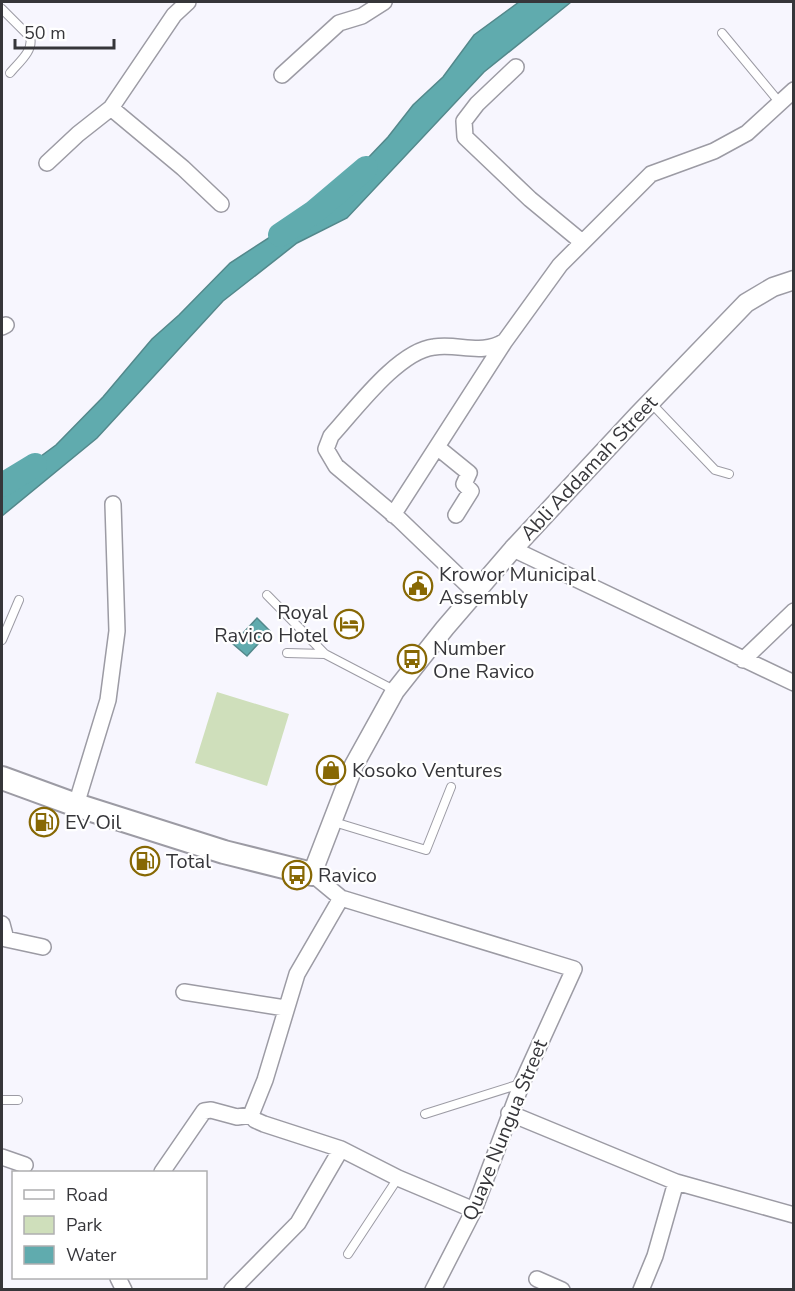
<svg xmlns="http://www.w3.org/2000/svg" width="795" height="1291" viewBox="0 0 795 1291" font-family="'Nunito Sans',sans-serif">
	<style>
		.green { fill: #cfdfbb }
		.water { fill: #60abae; stroke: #53888b; stroke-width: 1.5 }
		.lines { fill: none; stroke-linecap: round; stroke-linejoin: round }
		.river { stroke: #60abae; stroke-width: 24 }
		.service-casing { stroke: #9c9ba4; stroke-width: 10 }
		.minor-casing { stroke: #9c9ba4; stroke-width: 18 }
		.tertiary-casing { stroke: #9c9ba4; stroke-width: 21 }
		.primary-casing { stroke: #9c9ba4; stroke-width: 26 }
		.service { stroke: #fff; stroke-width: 8 }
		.minor { stroke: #fff; stroke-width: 15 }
		.tertiary { stroke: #fff; stroke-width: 18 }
		.primary { stroke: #fff; stroke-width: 22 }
		.labels { text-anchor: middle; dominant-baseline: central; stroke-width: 4.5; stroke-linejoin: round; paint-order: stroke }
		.street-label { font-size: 20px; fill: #36363a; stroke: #fff }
		.poi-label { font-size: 20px; fill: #36363a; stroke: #fff; text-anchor: start }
	</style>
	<rect width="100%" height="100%" fill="#f7f6fe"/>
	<path class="green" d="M217 692 289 714 267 786 195 763Z"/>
	<path class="water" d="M519 2H571L484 72 347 218 297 243 223 301 97 438 2 516V485L56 445 103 397 152 339 179 315 230 263 281 230 332 204 346 181 388 137 413 105 443 77 474 35Z
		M257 618 270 631 247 656 233 644Z"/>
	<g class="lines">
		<path class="river" d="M280 235 314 212 366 168
			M2 485 35 465"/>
		<g class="service-casing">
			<path id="service" d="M2 9 30 37C34 51 18 63 10 73
				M722 33 780 103
				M651 403 715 470 729 474
				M267 595 325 654 394 690
				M2 640 19 600
				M287 653 325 654
				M334 822 426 850 451 787
				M2 1100H18
				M425 1114 520 1084
				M348 1254 398 1178"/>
		</g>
		<g class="minor-casing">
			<path id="minor" d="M516 67 477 104 464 121 465 137 530 199 582 242
				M282 75 339 23 362 16 384 2
				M111 108 183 168 221 204
				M47 163 78 134 111 108 174 15 188 2
				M2 327 6 325
				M437 447 469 473 464 484 471 491 456 515
				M393 515 505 341
				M513 549 794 683
				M476 593 399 519 336 466 326 449 331 436C355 410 398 351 434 347 459 343 482 356 505 341L560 265 651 174 714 151 747 133 794 90
				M743 660 794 611
				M76 805 108 700 117 631 113 504
				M312 874 341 898 574 969 522 1083 474 1210 433 1290
				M341 898 297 974 265 1080 251 1115 255 1120 264 1124 341 1149 398 1178 474 1210
				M2 924 6 939 43 947
				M184 992 285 1008
				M509 1113 676 1182 794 1215
				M2 1157 25 1165
				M162 1172 204 1111 211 1110 237 1117 251 1115
				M118 1278 124 1290
				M537 1279 562 1290
				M232 1290 298 1223 341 1149
				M641 1290 655 1256 676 1182"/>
		</g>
		<g class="tertiary-casing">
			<path id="tertiary" d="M312 874 354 765 395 691 445 628 513 549 638 415 746 303 773 287 794 280"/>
		</g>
		<g class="primary-casing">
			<path id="primary" d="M2 778 76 805 224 852 312 874"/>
		</g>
		<use href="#service" class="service"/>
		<use href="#minor" class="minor"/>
		<use href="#tertiary" class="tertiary"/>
		<use href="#primary" class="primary"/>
	</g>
	<defs>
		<g id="civic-ring" transform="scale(1.5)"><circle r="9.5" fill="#fff" stroke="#876804" stroke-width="1.5"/><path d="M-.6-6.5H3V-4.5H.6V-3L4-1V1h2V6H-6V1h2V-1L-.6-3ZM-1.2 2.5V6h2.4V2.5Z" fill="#876804"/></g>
		<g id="hotel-ring" transform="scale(1.5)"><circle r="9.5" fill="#fff" stroke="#876804" stroke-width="1.5"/><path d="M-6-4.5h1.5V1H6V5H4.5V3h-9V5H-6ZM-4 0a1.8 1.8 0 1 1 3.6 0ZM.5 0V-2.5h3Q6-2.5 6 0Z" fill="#876804"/></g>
		<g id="bus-ring" transform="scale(1.5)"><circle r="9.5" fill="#fff" stroke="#876804" stroke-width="1.5"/><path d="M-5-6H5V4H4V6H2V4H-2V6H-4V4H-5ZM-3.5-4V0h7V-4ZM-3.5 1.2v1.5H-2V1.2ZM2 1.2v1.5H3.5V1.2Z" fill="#876804"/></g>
		<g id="shop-ring" transform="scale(1.5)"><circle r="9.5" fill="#fff" stroke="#876804" stroke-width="1.5"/><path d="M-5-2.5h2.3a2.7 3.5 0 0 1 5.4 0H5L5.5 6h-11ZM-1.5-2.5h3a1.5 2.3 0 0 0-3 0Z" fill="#876804"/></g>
		<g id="fuel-ring" transform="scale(1.5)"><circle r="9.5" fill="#fff" stroke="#876804" stroke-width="1.5"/><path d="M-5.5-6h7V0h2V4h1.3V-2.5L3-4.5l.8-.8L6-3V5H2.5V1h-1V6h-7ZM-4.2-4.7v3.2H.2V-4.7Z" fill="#876804"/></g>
	</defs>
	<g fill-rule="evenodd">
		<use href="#civic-ring" x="418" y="586"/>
		<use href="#hotel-ring" x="349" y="624"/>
		<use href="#bus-ring" x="412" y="659"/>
		<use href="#shop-ring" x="331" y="770"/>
		<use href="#fuel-ring" x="44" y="822"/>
		<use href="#fuel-ring" x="145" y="861"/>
		<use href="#bus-ring" x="297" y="875"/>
	</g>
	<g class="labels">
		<g class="street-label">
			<text transform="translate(589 468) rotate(-47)">Abli Addamah Street</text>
			<text transform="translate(505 1130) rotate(-68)">Quaye Nungua Street</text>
		</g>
		<g class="poi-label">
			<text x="439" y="574">Krowor Municipal<tspan x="439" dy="23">Assembly</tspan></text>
			<text x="328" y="612" text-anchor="end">Royal<tspan x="328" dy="23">Ravico Hotel</tspan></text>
			<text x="433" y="648">Number<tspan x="433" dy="23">One Ravico</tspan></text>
			<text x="352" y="770">Kosoko Ventures</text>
			<text x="65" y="822">EV Oil</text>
			<text x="166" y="861">Total</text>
			<text x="318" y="875">Ravico</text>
		</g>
	</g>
	<rect width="795" height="1291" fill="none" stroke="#36363a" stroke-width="6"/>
	<rect x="12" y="1171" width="195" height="108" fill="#ffffff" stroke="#afafb0" stroke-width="1.5"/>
	<rect x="24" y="1190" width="30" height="9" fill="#ffffff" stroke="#afafb0" stroke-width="1.5"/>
	<text x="66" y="1201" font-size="18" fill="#36363a">Road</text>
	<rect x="24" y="1216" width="30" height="18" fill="#cfdfbb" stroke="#afafb0" stroke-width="1.5"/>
	<text x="66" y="1231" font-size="18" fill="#36363a">Park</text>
	<rect x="24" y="1246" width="30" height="18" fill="#60abae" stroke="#afafb0" stroke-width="1.5"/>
	<text x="66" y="1261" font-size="18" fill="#36363a">Water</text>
	<path d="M15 39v9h99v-9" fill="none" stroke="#36363a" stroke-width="3"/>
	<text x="24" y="39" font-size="18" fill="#36363a" stroke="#ffffff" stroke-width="4.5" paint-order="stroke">50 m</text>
</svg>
